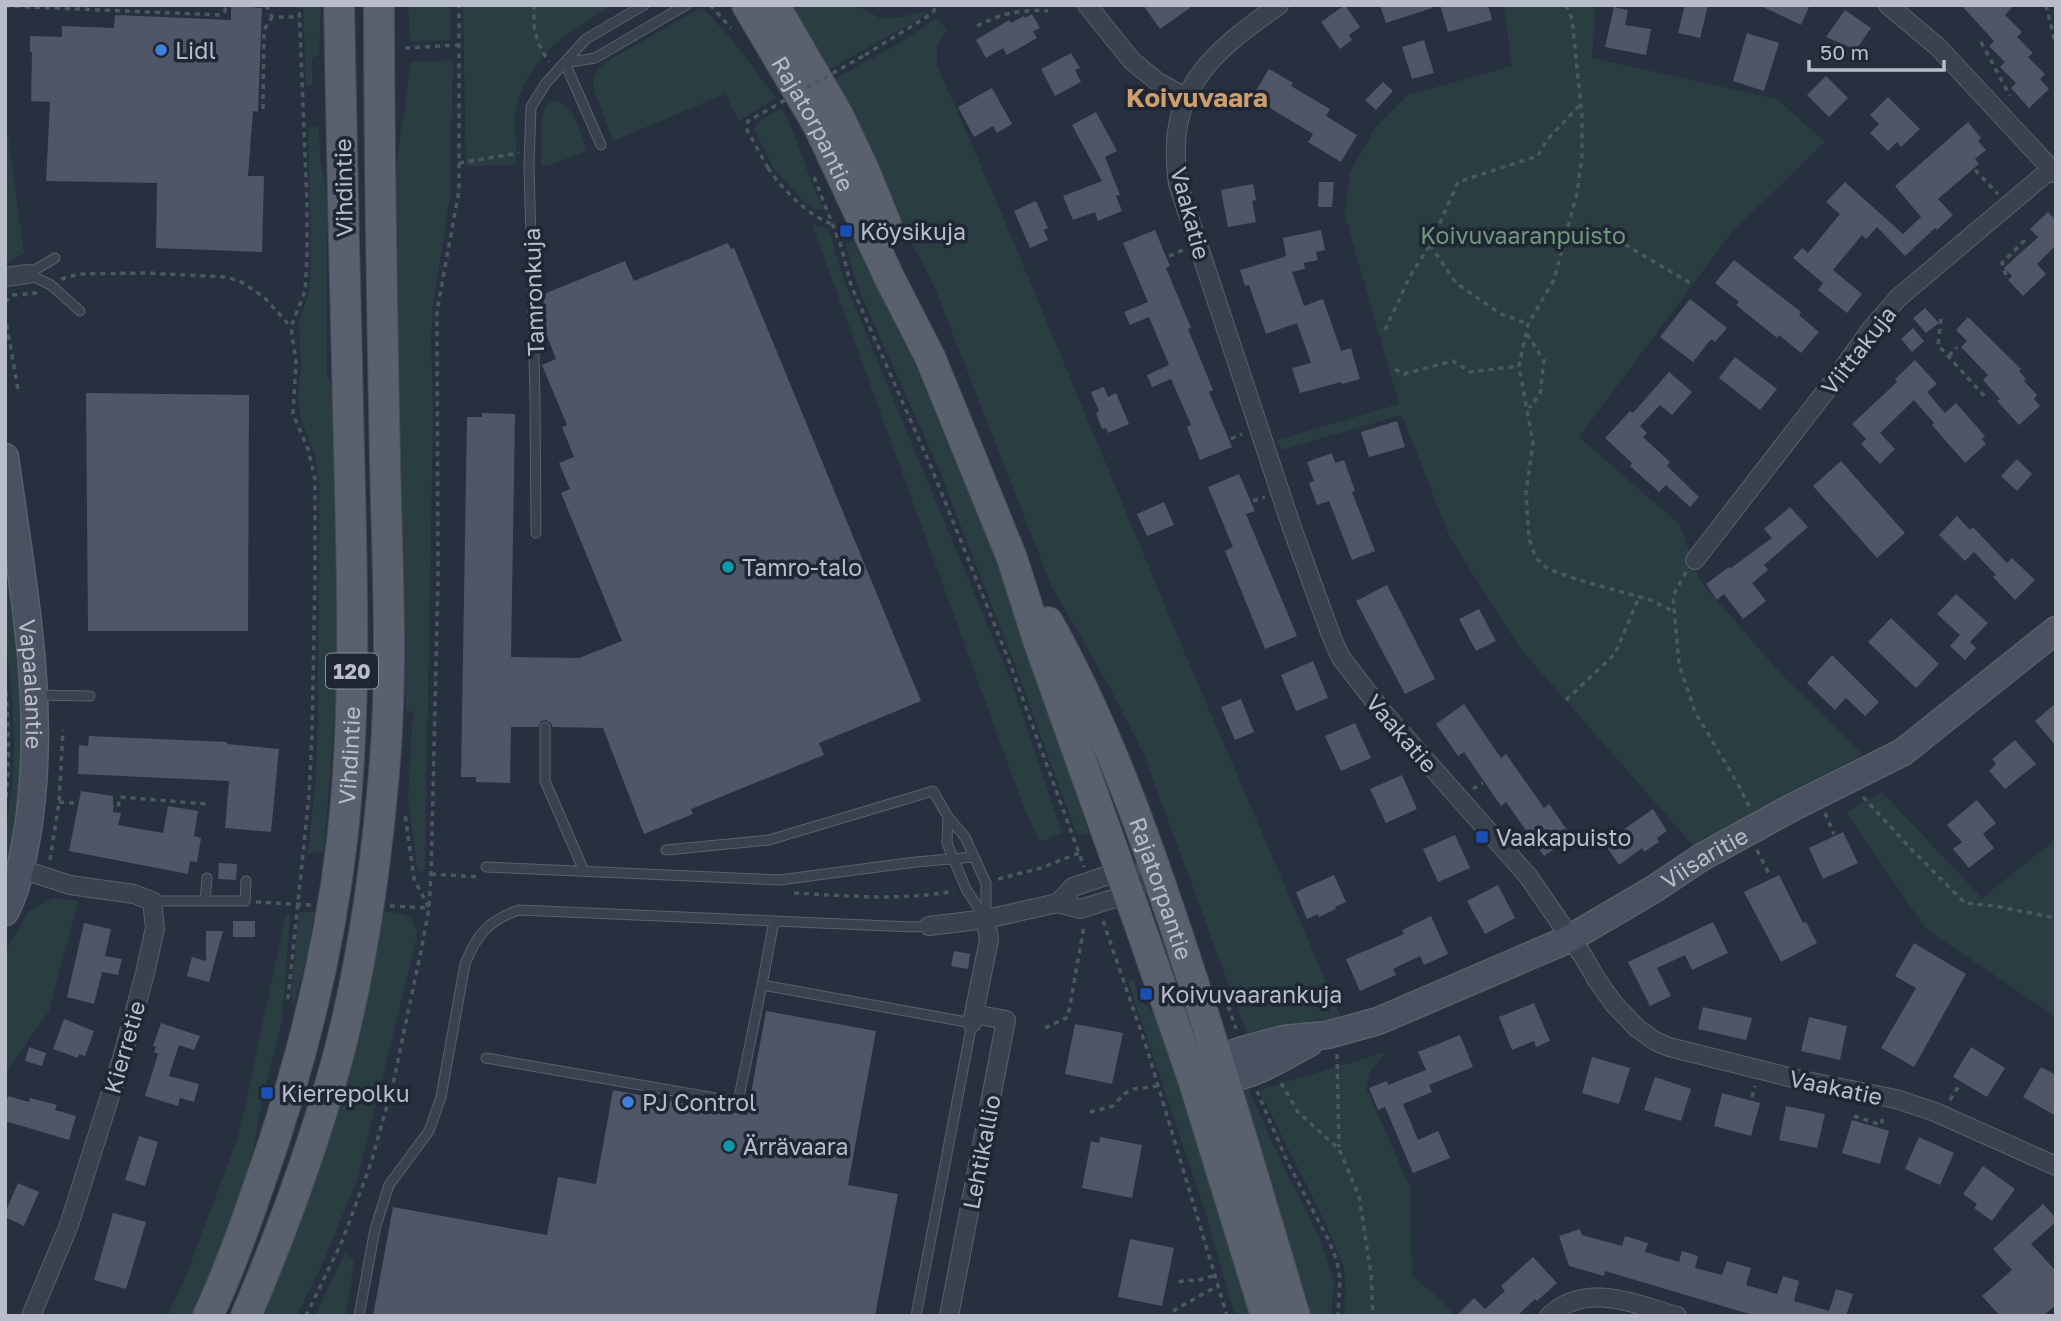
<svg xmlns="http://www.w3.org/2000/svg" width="2061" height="1321" viewBox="0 0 2061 1321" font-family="'Golos Text',sans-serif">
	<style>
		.green { fill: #2a3d41 }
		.building { fill: #4e5667 }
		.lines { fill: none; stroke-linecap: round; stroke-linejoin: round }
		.lane-casing { stroke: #59606c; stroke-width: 11 }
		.street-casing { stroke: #59606c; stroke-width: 20 }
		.secondary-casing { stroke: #59606c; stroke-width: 29 }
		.primary-casing { stroke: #454b58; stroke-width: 32 }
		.path { stroke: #495a5f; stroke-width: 3.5; stroke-dasharray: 5 5; stroke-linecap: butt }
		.lane { stroke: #3b424f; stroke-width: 9 }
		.street { stroke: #3b424f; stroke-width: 18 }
		.secondary { stroke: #4a5161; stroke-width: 26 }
		.primary { stroke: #59616e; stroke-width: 30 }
		.path-bridge { stroke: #495a5f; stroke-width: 3.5; stroke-dasharray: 5 5; stroke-linecap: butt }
		.shop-dot { fill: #3f7fe0; stroke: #202734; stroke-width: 2.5 }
		.transit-dot { fill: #1a4fb4; stroke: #202734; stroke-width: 2.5 }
		.culture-dot { fill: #0f9aa8; stroke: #202734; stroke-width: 2.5 }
		.labels { text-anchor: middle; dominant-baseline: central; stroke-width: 7; stroke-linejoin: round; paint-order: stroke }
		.shield { fill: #202734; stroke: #8a909c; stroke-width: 2 }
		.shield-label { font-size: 21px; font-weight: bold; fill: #b8bdc9 }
		.poi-label { font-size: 23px; fill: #b8bdc9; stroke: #202734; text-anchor: start }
		.street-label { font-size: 23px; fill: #b8bdc9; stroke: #202734 }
		.park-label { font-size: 23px; fill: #71987d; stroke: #202734 }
		.quarter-label { font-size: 26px; font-weight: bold; fill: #ce9e6e; stroke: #202734 }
	</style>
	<rect width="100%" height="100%" fill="#27303f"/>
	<path class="green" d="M303 5H321L319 55 312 58V85H306Z
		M408 5H451V40L410 41Z
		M463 5H613C569 32 532 51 517 105 513 118 517 149 517 165L466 166Z
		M786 5H855L880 18H896L928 11 927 14 825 72Z
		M1504 5H1596L1592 58 1777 99 1825 142 1732 232 1579 437 1679 524 1700 581 1780 673 1863 754 1695 848 1519 647 1450 538 1402 415 1281 450 1277 440 1399 404 1345 216 1350 172 1375 128 1408 95 1512 66Z
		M702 7 733 41 776 98 739 121 725 94 613 141 594 90C592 77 597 70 606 62Z
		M937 18 947 30 937 45V65L1001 212 1186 656 1341 1017 1247 1034 1144 755 1108 684 1051 585 934 286 829 82 896 45Z
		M453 60 450 196 433 304 431 338 433 414 425 869 422 873 417 869 408 796 413 712 406 711 397 416 393 190 411 62Z
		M553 101C575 102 580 134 587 151L547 166H541L542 117 547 104Z
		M782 108C799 141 807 177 824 209H814L806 204 773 167 754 129 756 123Z
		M5 113 24 253 5 264Z
		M319 126 320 160 327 196V374L334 393 337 686 324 851 308 854 316 777 318 713 319 488 315 455 301 420 298 396 301 369 299 323 309 291 311 259 308 127Z
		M812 224 829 229 843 278 1012 684 1062 833 1040 842 1024 808Z
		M856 240 877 272 1020 617 1089 834 1080 835 1075 830 1016 668 938 467 862 297 853 272 846 244Z
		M5 533 24 691 20 810 5 887V835L12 787 14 747 12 696 5 638Z
		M1882 792 1982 898 2056 839V1017L1926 929 1846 812Z
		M53 898 78 901 49 1011 5 1074V951L29 911Z
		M381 911C403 914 414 911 417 937L357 1180 325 1258 297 1316H260Z
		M299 912H315L306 961 293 1007 291 992Z
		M286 914 290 917 282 1022 263 1094 251 1164 201 1297 193 1316H167L182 1286 239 1134Z
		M1133 979 1141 1001 1155 1014 1177 1066 1253 1316H1235L1205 1211 1128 981Z
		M1386 1052 1370 1072 1366 1088 1410 1187 1412 1276 1442 1301 1456 1316H1344L1346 1295 1344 1267 1325 1222 1259 1090Z
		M1247 1086 1286 1172 1319 1236 1334 1282 1331 1316H1301L1242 1100Z
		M345 1253 354 1260 346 1316H315Z"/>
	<path class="building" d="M1143 5H1194L1160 29Z
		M1345 5 1360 27 1349 35 1352 40 1340 49 1321 22Z
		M1380 5H1432V8L1386 23Z
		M1440 5H1488L1492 20 1448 32Z
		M1685 5H1708L1700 38 1678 33Z
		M1759 5H1810L1801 25Z
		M1961 5H2014L2005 15 2022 32 2017 37 2033 53 2028 57 2045 74 2040 79 2049 89 2029 108 2011 88 2016 83 2000 67 2005 62 1989 46 1994 41Z
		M231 6 262 8 258 112 253 111 248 176H264L262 252 156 248 157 183 46 181 50 102 31 101 32 52H30V36L62 37V26L114 28 115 15 231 20Z
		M1614 7 1628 10 1625 25 1651 29 1646 55 1605 47Z
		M1845 10 1871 28 1856 50 1826 37Z
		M1032 14 1040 28 1033 31 1037 38 1007 55 1003 48 986 58 976 40 1009 20 1011 23 1024 16 1025 18Z
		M1747 33 1779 43 1764 91 1733 81Z
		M1424 40 1434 73 1412 79 1402 47Z
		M1071 53 1080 68 1075 70 1081 82 1055 96 1041 69Z
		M1269 69 1293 83 1291 86 1330 109 1326 116 1357 135 1341 162 1308 142 1313 134 1252 97Z
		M1826 76 1848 98 1829 117 1807 95Z
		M1383 82 1393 91 1376 110 1365 100Z
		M992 88 1012 124 997 133 993 126 974 137 958 107Z
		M1888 97 1920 129 1901 147 1897 142 1888 151 1870 133 1879 124 1870 115Z
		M1096 112 1117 151 1105 157 1120 195 1116 196 1122 211 1098 221 1095 212 1073 220 1063 196 1102 181 1072 125Z
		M1968 122 1981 138 1978 141 1986 150 1975 159 1979 164 1938 199 1953 215 1937 230 1935 228 1905 256 1877 227 1866 239 1862 235 1833 270 1862 294 1847 313 1818 290 1823 283 1793 258 1802 248 1808 253 1840 214 1826 202 1845 182 1903 234 1921 217 1895 186Z
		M1319 182H1334L1332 207H1318Z
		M1253 184 1256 200 1252 201 1256 222 1228 227 1221 190Z
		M1036 201 1048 228 1044 230 1048 240 1030 248 1014 211Z
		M2048 212 2056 220V245L2037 264 2046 274 2023 296 2008 280 2012 276 2004 268 2038 237 2030 229Z
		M1155 230 1170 266 1166 268 1191 328 1188 329 1213 390 1209 392 1232 447 1200 460 1187 427 1191 425 1171 379 1152 387 1147 375 1169 365 1149 317 1130 325 1124 312 1148 302 1123 243Z
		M1321 230 1325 250 1316 252 1318 260 1304 263 1305 269 1292 272 1304 306 1323 299 1341 351 1351 348 1360 379 1342 384 1341 382 1300 393 1292 368 1311 363 1297 323 1266 334 1249 285 1245 286 1240 270 1284 257 1286 255 1283 238Z
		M728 243 731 249 734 248 921 701 819 743 824 755 691 809 693 814 644 834 603 728 552 727 551 723 546 720 541 721 538 727H511L510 783 476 782V777H461L467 417H482V413L515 414 511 657 579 658 622 641 561 493 570 489 559 463 574 457 562 427 567 425 542 365 556 359 542 323 544 294 625 261 634 281Z
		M1734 260 1801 312 1799 315 1819 332 1801 353 1779 335 1777 338 1736 305 1739 302 1715 283Z
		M1690 299 1727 328 1715 342 1711 339 1693 362 1660 337Z
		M1925 308 1939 323 1926 333 1913 318Z
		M1968 317 2021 369 2019 371 2026 379 2024 381 2037 395 2034 399 2040 406 2019 425 1997 401 2000 399 1983 380 1988 375 1961 347 1967 341 1956 330Z
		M1913 328 1924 341 1912 352 1901 339Z
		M1735 357 1777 389 1760 410 1719 378Z
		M1915 360 1937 384 1927 392 1945 413 1956 403 1985 436 1982 439 1986 444 1965 463 1932 425 1934 423 1914 400 1880 433 1895 449 1880 464 1861 444 1866 439 1852 424 1897 382 1895 379Z
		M1669 372 1692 392 1672 415 1660 405 1640 426 1647 433 1643 437 1670 462 1667 466 1699 497 1690 507 1666 485 1659 492 1630 466 1632 463 1605 438 1630 411 1633 413Z
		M1104 387 1108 397 1116 393 1129 424 1108 433 1106 428 1102 429 1096 413 1099 411 1091 392Z
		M86 393 249 395 248 631H88Z
		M1397 421 1405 447 1369 457 1361 432Z
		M1332 453 1335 463 1344 460 1355 491 1352 492 1375 551 1352 560 1329 501 1317 505 1309 483 1314 481 1307 462Z
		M2017 459 2032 474 2017 491 2001 476Z
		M1841 461 1905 533 1877 558 1813 486Z
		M1239 474 1255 511 1246 514 1297 636 1265 649 1225 551 1233 547 1208 487Z
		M1164 502 1174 525 1147 536 1137 514Z
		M1790 507 1808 527 1764 565 1768 570 1752 583 1766 601 1743 619 1724 594 1717 600 1706 584 1729 567 1731 568 1772 538 1764 529Z
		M1957 516 1970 530 1973 527 2007 563 2012 558 2035 580 2015 600 1993 577 1996 575 1974 552 1965 561 1939 535Z
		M1387 585 1435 679 1405 694 1356 601Z
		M1956 594 1988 623 1970 642 1976 648 1965 660 1950 646 1960 635 1937 614Z
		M1479 609 1496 641 1476 651 1459 619Z
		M1891 618 1939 664 1916 688 1868 642Z
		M1832 655 1879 702 1865 716 1846 698 1835 710 1807 683Z
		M1313 661 1328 698 1296 711 1281 675Z
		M1241 699 1254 732 1235 740 1221 707Z
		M2056 703V746L2035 721Z
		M1464 704 1501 758 1506 754 1544 808 1549 804 1572 837 1544 856 1506 802 1501 806 1464 752 1458 756 1436 724Z
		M1355 723 1371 758 1341 771 1325 736Z
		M89 736 227 742V744L279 749 271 832 225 828 229 781 78 774 79 745 88 746Z
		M2015 740 2036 764 2005 789 1989 771 1996 764 1992 759Z
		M1402 775 1417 809 1386 823 1370 789Z
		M81 791 113 796V812L121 813 118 825 163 833 168 806 198 811 194 836 201 838 197 862 190 861 188 874 69 851Z
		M1977 800 1996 823 1983 834 1994 848 1969 868 1953 849 1962 842 1947 825Z
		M1653 809 1667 831 1657 838 1659 842 1644 852 1642 848 1619 865 1604 843Z
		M1843 832 1858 863 1823 879 1809 848Z
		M1455 835 1470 868 1438 882 1423 849Z
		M219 863 237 864 236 880 218 879Z
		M1334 875 1346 902 1335 907 1336 909 1319 917 1318 914 1307 919 1296 892Z
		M1779 875 1803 923 1806 922 1817 943 1781 962 1744 892Z
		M1498 885 1515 918 1485 934 1467 901Z
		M1431 916 1448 954 1424 965 1420 956 1393 969 1396 975 1360 991 1346 959 1404 934 1402 930Z
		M233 921H255V937H233Z
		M1713 922 1728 953 1692 970 1685 955 1657 968 1671 996 1650 1006 1628 962Z
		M84 923 111 929 105 956 122 959 118 975 102 972 94 1004 67 997Z
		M206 931H223L209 982 187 976 192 957 206 961Z
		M1914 943 1966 974 1914 1067 1881 1048 1916 988 1895 976Z
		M954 951 970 954 968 969 951 966Z
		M1534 1003 1550 1041 1536 1047 1534 1041 1512 1050 1499 1017Z
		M1703 1007 1752 1018 1746 1040 1698 1029Z
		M766 1011 876 1031 848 1185 898 1194 875 1316H373L393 1207 547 1235 558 1177 596 1184 613 1090 747 1115Z
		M1809 1017 1847 1026 1840 1060 1801 1051Z
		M64 1019 94 1031 85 1056 79 1054 78 1058 53 1049Z
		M161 1023 200 1036 194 1050 179 1045 169 1076 199 1084 194 1102 180 1098 178 1106 145 1096 158 1054 154 1052 156 1047 153 1046Z
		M1075 1024 1123 1033 1112 1084 1065 1074Z
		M1460 1035 1473 1067 1429 1085 1432 1092 1403 1104 1418 1140 1438 1131 1450 1158 1413 1173 1385 1107 1378 1110 1369 1088 1387 1081 1388 1085 1426 1070 1418 1052Z
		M29 1047 46 1053 42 1066 25 1061Z
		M1971 1047 2005 1068 1987 1097 1953 1077Z
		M1592 1057 1630 1068 1619 1104 1582 1093Z
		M2041 1067 2056 1075V1116L2023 1097Z
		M1655 1077 1691 1089 1681 1121 1644 1110Z
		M1722 1093 1760 1103 1751 1136 1714 1126Z
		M8 1096 29 1102 30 1098 57 1105 55 1110 76 1116 69 1140 5 1121V1106Z
		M1786 1106 1825 1114 1817 1148 1779 1140Z
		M1852 1120 1889 1131 1880 1164 1842 1153Z
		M139 1136 158 1142 145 1186 125 1180Z
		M1100 1137 1142 1145 1132 1198 1082 1188 1091 1141 1099 1143Z
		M1919 1137 1954 1153 1940 1185 1905 1169Z
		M1983 1166 2015 1189 1992 1221 1974 1208 1977 1204 1963 1194Z
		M18 1183 39 1192 24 1226 5 1217V1213Z
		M2043 1204 2056 1218V1222L2031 1244 2056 1271V1305L2043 1316H2000L1982 1296 2012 1270 1993 1249Z
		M113 1213 146 1222 126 1289 94 1280Z
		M1580 1229 1582 1235 1622 1246 1625 1236 1648 1243 1645 1252 1679 1262 1682 1251 1698 1256 1695 1268 1722 1275 1727 1261 1751 1268 1746 1285 1777 1294 1783 1276 1799 1281 1794 1301 1829 1311 1836 1289 1853 1294 1846 1316H1756L1605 1271 1604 1276 1569 1266 1559 1236Z
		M1130 1239 1174 1248 1162 1306 1118 1297Z
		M1533 1257 1557 1283 1537 1301 1535 1299 1517 1316H1456L1474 1298 1485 1309 1505 1291 1501 1286Z"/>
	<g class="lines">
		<g class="lane-casing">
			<path id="lane" d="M565 63 595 58 686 5
				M565 63 601 145
				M28 274 51 285 80 311
				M28 274 55 258
				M536 533 535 397 529 164 531 107 546 83 586 39 644 5
				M36 695 90 696
				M545 727V781L584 871
				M948 817 947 843 966 889 985 918
				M666 850 769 840 933 791 948 817 965 837 986 883V919
				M486 867 779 880 916 862 974 857
				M152 901H245L246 881
				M205 901 207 878
				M762 985 972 1023 916 1316
				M486 1058 738 1102 762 985 774 921
				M359 1316 375 1229 389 1185 429 1131 441 1097 465 964C477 934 489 920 519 910L912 927 929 926"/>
		</g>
		<g class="street-casing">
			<path id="street" d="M1087 5 1132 61 1158 82 1185 97
				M1279 5C1208 55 1165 91 1178 184L1292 528 1332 638 1341 658 1383 712 1528 876 1583 956 1597 980 1614 1004 1637 1028 1655 1041 1669 1047 1797 1079 1896 1099 1935 1112 2056 1166
				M1888 5 1938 47 2056 174
				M5 277 28 274
				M1695 560 1839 374 1871 329 1898 298 2051 169
				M21 869 70 885 134 894 152 901 155 928 145 973 123 1055 69 1225 31 1316
				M1058 903 1073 887 1120 871H1129
				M929 926 986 919 1058 903 1080 909 1129 894 1157 872
				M972 1023 989 940 986 919
				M949 1316 1006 1020 974 1014
				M1549 1316C1586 1281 1634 1304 1677 1316"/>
		</g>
		<g class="secondary-casing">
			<g id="secondary">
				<path id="s1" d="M5 457C22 583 48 707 27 835 22 861 18 888 5 912"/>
				<path id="s2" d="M1202 1071 1218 1059 1243 1050 1284 1039 1327 1035 1378 1021 1569 939 1654 889 1702 857 1793 807 1903 752 2056 630"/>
				<path d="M1206 1080C1246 1082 1275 1061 1309 1043"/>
			</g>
		</g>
		<g class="primary-casing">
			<g id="primary">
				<path id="s3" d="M747 5 818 125 890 279 930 357 1012 558 1038 640 1140 926 1193 1079 1266 1316"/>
				<path d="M774 5 838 115 864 170 886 224"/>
				<path id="s4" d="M1048 622C1108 729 1148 844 1186 960 1225 1078 1259 1197 1295 1316"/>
				<path id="s5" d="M208 1316C228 1273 244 1229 259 1185 299 1073 328 959 342 841 357 710 352 578 349 447 345 300 342 152 339 5"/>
				<path d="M246 1316C281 1234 312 1150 336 1064 362 968 377 860 385 761 393 661 387 560 385 460 382 308 379 157 379 5"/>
			</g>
		</g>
		<path class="path" d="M266 5 272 17H299
			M536 5 534 8C533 31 536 42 549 62
			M710 5 731 28
			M887 5H903
			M1338 5V6
			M1566 5 1572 19 1582 116V157L1577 193 1554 280 1528 324 1519 366 1533 443 1526 493 1529 539 1536 558 1548 569 1579 580 1651 600 1674 612
			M2046 5 2056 46
			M5 6 221 15 225 11 226 5
			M977 26C999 14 1022 9 1048 11
			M1981 42 2010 96
			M405 48 460 45
			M865 55 933 13 936 5
			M2055 96 2056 95
			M263 109 264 30 272 17
			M459 163 519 153
			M768 168C784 191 807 215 834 225
			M1975 170 1998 194
			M814 177 841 246 851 285 932 469 1009 661 1084 867
			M1567 233 1598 234 1624 244 1690 283
			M1430 245 1456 283 1501 314 1528 324
			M1169 256 1183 250
			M2006 275 2002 263 2027 238
			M61 279 80 274 144 273 225 277 240 281 264 297 291 327
			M5 302 13 295 37 293
			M5 315 18 390
			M1941 319 1938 345 1987 399
			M1385 330 1410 276 1430 245 1458 182 1538 156 1546 141 1580 105
			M1527 334 1544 361 1540 394 1529 408
			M1949 356 1957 347
			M1395 369 1404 374 1453 361 1470 372 1519 366
			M1231 439 1242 434
			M1253 501 1265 497
			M1686 572 1673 596 1679 664 1695 712 1738 784 1749 806
			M5 682C9 724 10 766 5 808
			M1566 700 1615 654 1639 597
			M1473 789 1483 783
			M1863 797 1911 849 1965 903 1995 906 2056 918
			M59 802 118 807 120 797 206 804
			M1825 813 1834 834
			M1757 850 1770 876
			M50 860 59 802 63 730
			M431 874 479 877
			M998 879 1041 868 1079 853
			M794 893C848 896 900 901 954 891
			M256 902 311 905
			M390 906 429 908 414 879 405 814
			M1103 921 1147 1049 1227 1316
			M1222 987 1236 1029
			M288 999 309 795 312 734 315 578V479L308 449 293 414 296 362 291 327 305 291 307 258V205L299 5
			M1045 1028 1068 1017 1084 926
			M1337 1054 1339 1147
			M1281 1083 1298 1112 1339 1149 1359 1196 1371 1274 1373 1316
			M1257 1091 1287 1161 1329 1241 1337 1261 1340 1278 1338 1316
			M1752 1097 1755 1086
			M1950 1100 1960 1084
			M1090 1112 1113 1106 1124 1094 1134 1089 1158 1086
			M1854 1116 1881 1125 1884 1114
			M1179 1282 1186 1280 1196 1281 1216 1275
			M1173 1311 1219 1285
			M306 1316 343 1239 371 1163 393 1084 422 946 429 908 431 874 438 581 437 311 459 191V5"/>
		<use href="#lane" class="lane"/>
		<use href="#street" class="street"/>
		<use href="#secondary" class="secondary"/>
		<use href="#primary" class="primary"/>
		<path class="path-bridge" d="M768 168 746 128 748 121 865 55"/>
	</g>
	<g class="shop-dot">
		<circle cx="161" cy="50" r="7"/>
		<circle cx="628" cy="1102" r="7"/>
	</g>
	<g class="transit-dot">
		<rect x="839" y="224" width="14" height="14" rx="3.5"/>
		<rect x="1475" y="830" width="14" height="14" rx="3.5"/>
		<rect x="1139" y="987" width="14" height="14" rx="3.5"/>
		<rect x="260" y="1086" width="14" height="14" rx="3.5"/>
	</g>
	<g class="culture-dot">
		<circle cx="728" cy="567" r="7"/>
		<circle cx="729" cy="1146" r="7"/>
	</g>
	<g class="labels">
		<rect class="shield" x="326" y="653.5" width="52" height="35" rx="5"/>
		<g class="shield-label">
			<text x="352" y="671">120</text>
		</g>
		<g class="poi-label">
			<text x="175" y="50">Lidl</text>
			<text x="860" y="231">Köysikuja</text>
			<text x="742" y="567">Tamro-talo</text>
			<text x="1496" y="837">Vaakapuisto</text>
			<text x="1160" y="994">Koivuvaarankuja</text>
			<text x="281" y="1093">Kierrepolku</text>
			<text x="642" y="1102">PJ Control</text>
			<text x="743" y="1146">Ärrävaara</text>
		</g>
		<g class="street-label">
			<text stroke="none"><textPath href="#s3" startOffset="136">Rajatorpantie</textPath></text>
			<text transform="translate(343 188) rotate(-91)">Vihdintie</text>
			<text transform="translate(1191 213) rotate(75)">Vaakatie</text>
			<text transform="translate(533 292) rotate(-92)">Tamronkuja</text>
			<text transform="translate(1858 350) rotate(-52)">Viittakuja</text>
			<text stroke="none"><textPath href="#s1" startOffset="229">Vapaalantie</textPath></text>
			<text transform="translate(1402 733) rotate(49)">Vaakatie</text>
			<text stroke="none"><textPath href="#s5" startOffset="581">Vihdintie</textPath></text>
			<text stroke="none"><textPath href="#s2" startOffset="551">Viisaritie</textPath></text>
			<text stroke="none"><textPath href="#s4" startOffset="290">Rajatorpantie</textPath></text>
			<text transform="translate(124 1047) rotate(-74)">Kierretie</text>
			<text transform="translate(1836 1087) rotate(12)">Vaakatie</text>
			<text transform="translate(981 1152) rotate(-79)">Lehtikallio</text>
		</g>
		<g class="park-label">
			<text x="1523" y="235">Koivuvaaranpuisto</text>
		</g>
		<g class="quarter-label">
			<text x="1197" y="97">Koivuvaara</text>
		</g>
	</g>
	<rect width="2061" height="1321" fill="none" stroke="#b8bdc9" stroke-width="14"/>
	<path d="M1809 60v10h135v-10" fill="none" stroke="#b8bdc9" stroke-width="3.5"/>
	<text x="1820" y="60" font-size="21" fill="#b8bdc9" stroke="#202734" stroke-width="5" paint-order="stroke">50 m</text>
</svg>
